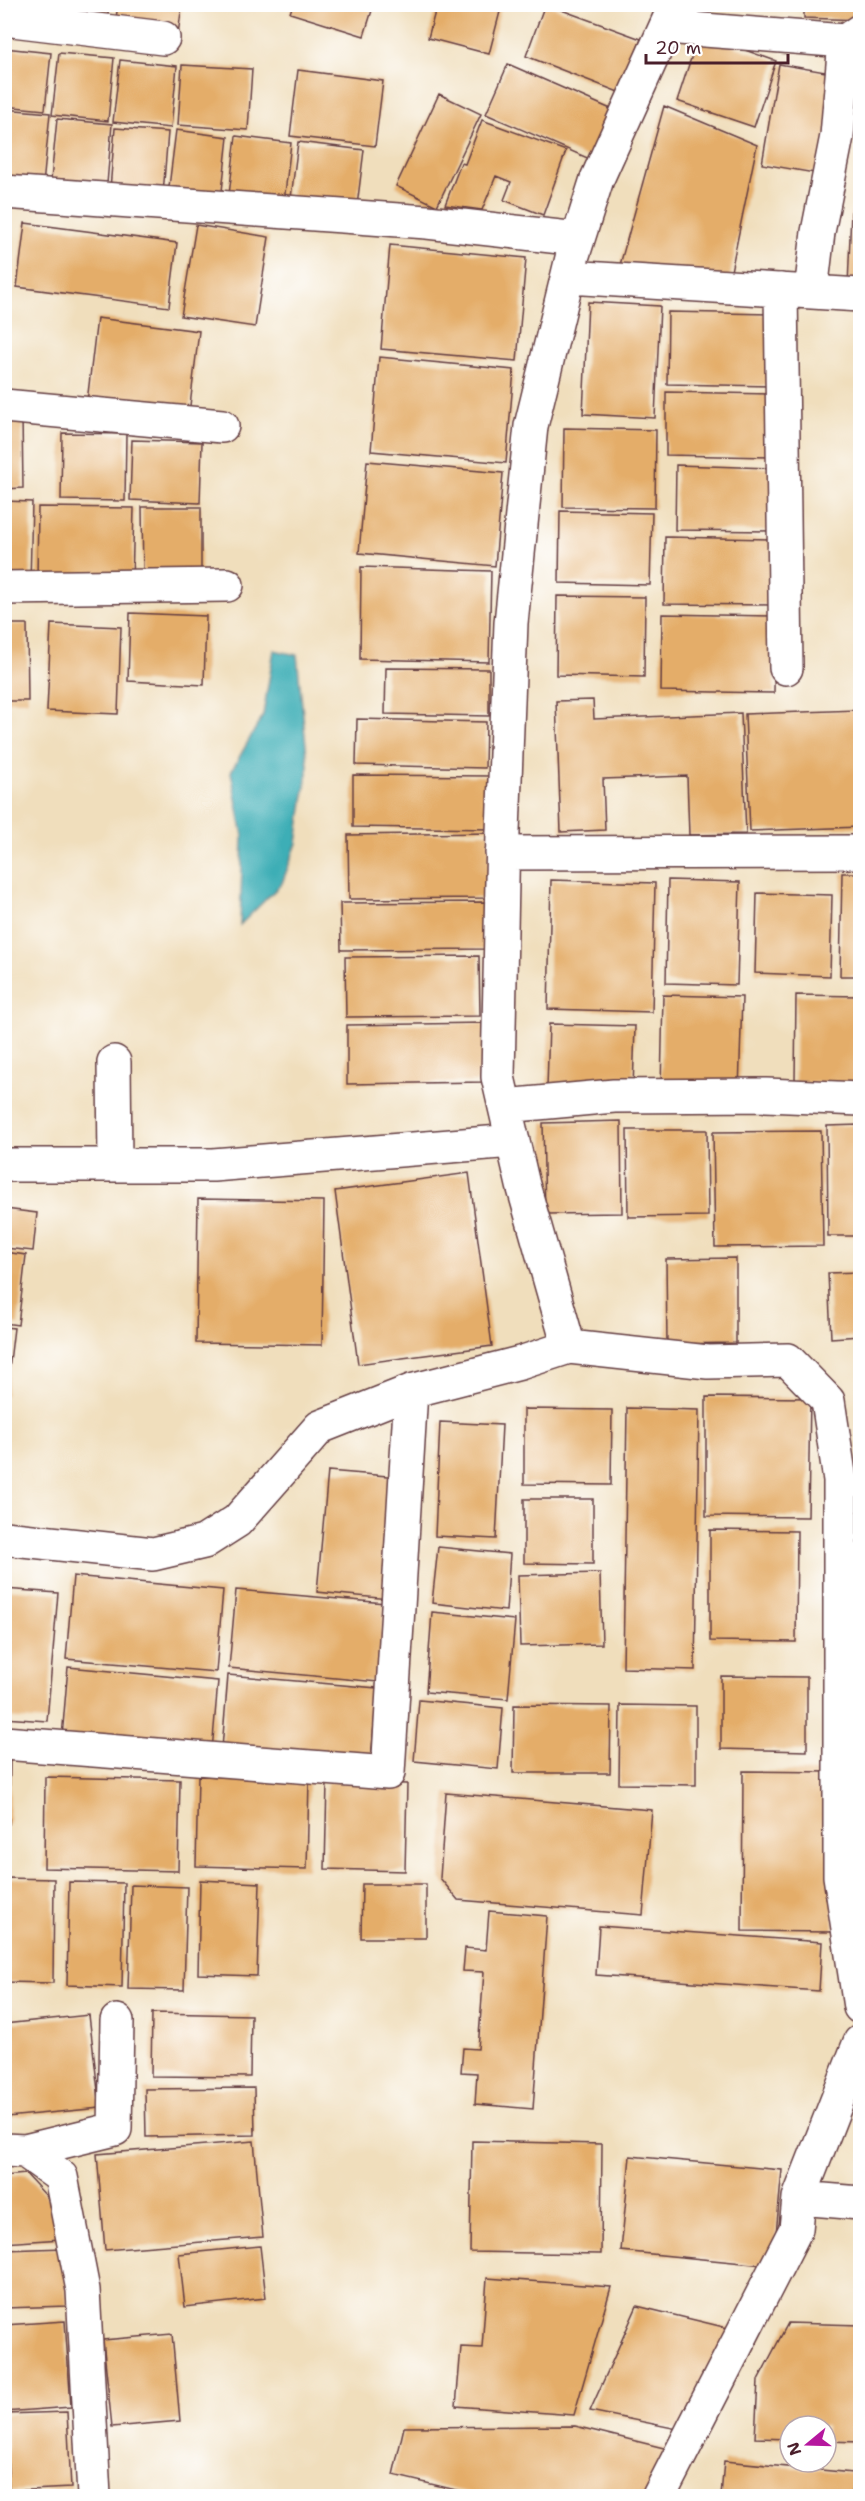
<svg xmlns="http://www.w3.org/2000/svg" width="865" height="2501" viewBox="0 0 865 2501" font-family="'Shantell Sans',sans-serif">
	<style>
		.water { fill: #3caeb6; stroke: #436670; stroke-width: 1.5 }
		.building { fill: #e4ad69 }
		.lines { fill: none; stroke-linecap: round; stroke-linejoin: round }
		.minor-casing { stroke: #633c41; stroke-width: 36 }
		.minor { stroke: #fff; stroke-width: 33 }
	</style>
	<rect width="100%" height="100%" fill="#fff"/>
	<filter id="ink" filterUnits="userSpaceOnUse"><feTurbulence type="fractalNoise" baseFrequency=".0167" numOctaves="2"/><feDisplacementMap in="SourceGraphic" scale="12" xChannelSelector="R" yChannelSelector="G"/><feConvolveMatrix kernelMatrix="1 2 1 2 8 2 1 2 1" color-interpolation-filters="sRGB"/></filter>
	<filter id="wash" filterUnits="userSpaceOnUse"><feTurbulence type="fractalNoise" baseFrequency=".008" numOctaves="4" result="noise"/><feDisplacementMap in="SourceGraphic" scale="24" xChannelSelector="R" yChannelSelector="G"/><feGaussianBlur stdDeviation="1.35" result="paint"/><feColorMatrix in="noise" values="0 0 0 0 0 0 0 0 0 0 0 0 0 0 0 0 0 1.4 0 .05"/><feComposite in="paint" operator="in"/></filter>
	<g filter="url(#wash)">
		<rect width="100%" height="100%" fill="#f0debc"/>
		<path class="water" d="M274 650 297 655 308 766 297 843 282 883 240 925 243 836 231 772 263 715Z"/>
		<g id="blocks">
			<path class="building" d="M61 4H109L107 24 59 18Z
				M118 4H182L178 35 115 26Z
				M293 4H374L364 36 290 13Z
				M437 4H502L489 54 428 38Z
				M545 4 641 39 621 93 526 56Z
				M804 4H860V20L804 18Z
				M699 34 776 61 754 127 677 101Z
				M4 48 51 53 45 110 4 106Z
				M59 53 114 58 108 121 52 115Z
				M120 60 177 66 171 128 113 122Z
				M508 64 613 110 592 160 486 114Z
				M779 64 837 74 820 174 762 164Z
				M182 65 252 69 248 130 178 125Z
				M298 70 383 81 375 146 290 136Z
				M439 94 481 114 437 206 396 186Z
				M664 106 757 145 729 281 620 265Z
				M4 109 50 113 43 185 4 182Z
				M57 119 112 124 107 184 51 180Z
				M482 120 566 151 543 215 504 200 511 182 496 176 482 210 445 205 461 163 465 164Z
				M115 128 168 132 163 194 110 189Z
				M176 130 228 137 221 200 168 195Z
				M236 136 291 143 284 202 229 195Z
				M298 142 364 150 357 206 291 198Z
				M851 212H860V286H848Z
				M4 221H11L6 290H4Z
				M25 223 177 243 169 307 17 287Z
				M196 225 269 237 255 327 181 316Z
				M390 245 526 258 517 361 381 349Z
				M588 302 660 306 655 418 583 414Z
				M668 312 776 314 775 386 667 384Z
				M97 318 199 331 189 414 87 402Z
				M379 357 514 370 506 463 371 451Z
				M666 392 773 394V457L666 455Z
				M4 416H22L23 488 4 489Z
				M564 428 656 430 655 508 563 507Z
				M62 433 126 434 125 501 61 500Z
				M132 440 202 442 200 503 130 500Z
				M367 461 503 473 495 566 359 553Z
				M676 465 775 468 773 531 675 530Z
				M4 501 32 502 30 584H4Z
				M38 507 134 508 132 583 37 581Z
				M142 507H201V576H143Z
				M560 511 652 513 650 585 559 583Z
				M665 537 772 539 770 605 664 604Z
				M361 567 491 571 489 662 360 659Z
				M557 596 645 597 644 677 556 675Z
				M130 613 206 616 204 685 128 681Z
				M662 614 775 616 774 693 661 691Z
				M5 624H27L28 701H5Z
				M51 624 121 627 118 714 47 711Z
				M386 668 489 669V716L385 714Z
				M593 700 594 719 741 713 746 834 689 835 687 776 603 779 605 830 561 832 556 701Z
				M857 710 860 827 750 831 745 714Z
				M357 719 486 722 485 768 356 765Z
				M353 775 492 776V829L353 827Z
				M489 833 490 898 349 899 348 835Z
				M842 873H860V976H840Z
				M551 880 655 883 652 1012 548 1009Z
				M668 880 740 882 737 985 666 983Z
				M757 893 832 895 830 976 755 973Z
				M490 902V949L341 950 340 903Z
				M479 956 480 1016 346 1017 345 957Z
				M663 995 742 997 739 1091 661 1089Z
				M796 995 860 996V1084L795 1082Z
				M486 1023V1082L347 1084V1025Z
				M549 1024 635 1026 633 1090 547 1088Z
				M621 1121 622 1213 545 1214 543 1123Z
				M860 1125V1236H828L827 1126Z
				M627 1130H707L708 1216 628 1217Z
				M821 1131 823 1246 715 1247 713 1132Z
				M469 1173 492 1346 358 1364 335 1191Z
				M198 1199 324 1201 322 1345 196 1343Z
				M5 1209 37 1213 33 1251 5 1248Z
				M4 1252 26 1255 18 1325 4 1323Z
				M736 1258V1343L667 1344 666 1259Z
				M860 1272V1336L831 1338 828 1273Z
				M4 1327 14 1328 6 1395H4Z
				M706 1397 810 1398 808 1517 706 1516Z
				M627 1408 699 1410 695 1670 623 1668Z
				M524 1409 612 1410 611 1485 524 1484Z
				M440 1422 502 1425 496 1539 435 1536Z
				M328 1471 399 1477 389 1599 317 1592Z
				M524 1499H593V1564L524 1563Z
				M710 1530 797 1531 796 1642 710 1641Z
				M438 1547 510 1554 506 1611 432 1603Z
				M600 1573 602 1644 520 1646 518 1575Z
				M73 1576 223 1590 216 1672 66 1659Z
				M4 1589 58 1593 47 1721 4 1718Z
				M236 1590 385 1603 378 1682 229 1668Z
				M432 1612 515 1620 508 1699 426 1692Z
				M68 1667 218 1681 212 1751 62 1737Z
				M228 1675 377 1688 371 1761 222 1748Z
				M721 1676 807 1677V1751L721 1749Z
				M419 1700 503 1708 498 1769 414 1761Z
				M514 1705 611 1706 610 1773H513Z
				M620 1705 696 1706V1785L619 1784Z
				M4 1757H10L9 1824H4Z
				M743 1771 833 1772V1932L742 1931Z
				M198 1776 309 1779 307 1869 196 1866Z
				M45 1777 180 1780 178 1871 44 1868Z
				M327 1782 407 1784 405 1871 325 1869Z
				M446 1793 652 1810 643 1915 458 1900 440 1878Z
				M4 1878 54 1879 53 1983 4 1982Z
				M200 1880 260 1883 257 1976 198 1974Z
				M69 1882 124 1883 122 1987 67 1985Z
				M362 1884H426V1938H361Z
				M131 1885 187 1887 184 1990 128 1989Z
				M489 1911 547 1916 533 2109 475 2104 477 2073 461 2072 463 2048 478 2049 484 1972 463 1971 465 1948 486 1950Z
				M599 1926 822 1942 819 1991 596 1975Z
				M152 2013 251 2015 250 2077 151 2076Z
				M89 2015 100 2108 7 2117 4 2024Z
				M254 2088 255 2135 146 2137 145 2089Z
				M254 2141 263 2237 105 2250 97 2154Z
				M472 2141 602 2144 601 2254 470 2252Z
				M630 2156 782 2170 773 2266 621 2251Z
				M26 2174 59 2210 61 2239 4 2243V2176Z
				M260 2246 266 2298 185 2307 179 2254Z
				M65 2248 67 2306 4 2308V2250Z
				M487 2278 611 2287 574 2415 456 2406 461 2347 482 2348Z
				M637 2306 736 2330 687 2431 590 2411Z
				M65 2321 71 2407 4 2412V2325Z
				M788 2323 860 2325V2442L826 2441V2426H790V2439L755 2438 758 2380Z
				M172 2334 180 2421 112 2427 103 2340Z
				M67 2412 71 2488 9 2491 5 2414Z
				M575 2426 676 2451 654 2496H481L393 2475 404 2427Z
				M724 2461 853 2473 851 2496H721Z"/>
		</g>
	</g>
	<g filter="url(#ink)">
		<use href="#blocks" fill-opacity="0" stroke="#633c41" stroke-width="1.5"/>
		<g class="lines">
			<g class="minor-casing">
				<path id="minor" d="M4 19 163 38
					M666 27 845 41 860 31
					M4 192 427 222 578 239
					M568 277 860 295
					M781 290 786 668
					M811 292 818 232 837 136 845 41
					M4 406 222 426
					M4 588 227 585
					M502 853 860 852
					M114 1062 115 1165
					M505 1106 614 1096 766 1095 860 1099
					M4 1165H213L513 1141
					M569 1347 523 1185 498 1077 503 832 511 623 531 426 572 258 597 179 676 4
					M4 1538 153 1554 204 1542 237 1521 320 1427 411 1391 520 1363 569 1347 708 1362 788 1360 828 1401 840 1480V1876L860 2007
					M4 1743 388 1773 411 1391
					M4 2150 25 2151 61 2177 83 2290 94 2496
					M25 2151 115 2129 117 2021
					M799 2198 860 2203
					M659 2496 796 2229 799 2198 860 2042"/>
			</g>
			<use href="#minor" class="minor"/>
		</g>
	</g>
	<rect width="865" height="2501" fill="none" stroke="#fff" stroke-width="24"/>
	<g transform="translate(808 2444) rotate(251)"><circle r="28" fill="#ffffff" stroke="#b7a5aa" stroke-width="1.5"/>
	<path d="M0-4.5L10 22L0 15L-10 22Z" fill="#b5179e"/>
	<text y="-9" font-size="16" font-weight="bold" text-anchor="middle" fill="#4a1f2b">N</text>
	</g>
	<path d="M646 54v9h142v-9" fill="none" stroke="#4a1f2b" stroke-width="3"/>
	<text x="655" y="54" font-size="18" fill="#4a1f2b" stroke="#ffffff" stroke-width="4.5" paint-order="stroke">20 m</text>
</svg>
